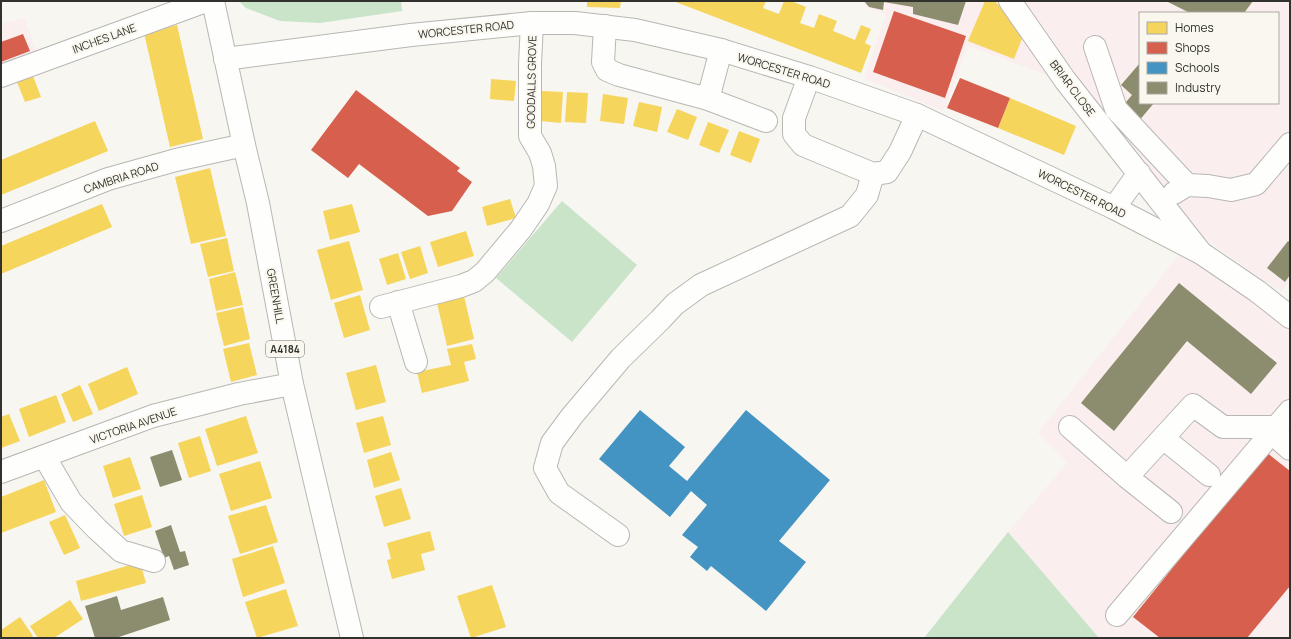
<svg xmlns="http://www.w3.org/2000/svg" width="1291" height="639" viewBox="0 0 1291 639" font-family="Manrope,sans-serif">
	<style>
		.industrial { fill: #faeeee; fill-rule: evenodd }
		.green { fill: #c9e4c9 }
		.homes { fill: #f6d55c }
		.shops { fill: #d6604d }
		.schools { fill: #4393c3 }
		.industry { fill: #8c8c6e }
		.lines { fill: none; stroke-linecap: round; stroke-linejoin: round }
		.minor-casing { stroke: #b8b7b3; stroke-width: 24 }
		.major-casing { stroke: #b8b7b3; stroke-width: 24 }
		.minor { stroke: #fefefd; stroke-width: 22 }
		.major { stroke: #fefefd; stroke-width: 22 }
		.labels { text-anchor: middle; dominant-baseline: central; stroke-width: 4; stroke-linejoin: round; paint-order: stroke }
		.shield { fill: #faf8ee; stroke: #6d6d67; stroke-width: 1 }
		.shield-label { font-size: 10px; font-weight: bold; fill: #31312d }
		.street-label { font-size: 11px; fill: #31312d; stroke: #faf8ee }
	</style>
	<rect width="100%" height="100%" fill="#f7f6f1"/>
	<path class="industrial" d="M862 1H1290V281L1281 292 1156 205 1064 81 968 46 944 111 864 78 886 14 867 8ZM1140 13H1278V103H1140Z
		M25 18 38 58 1 72V24Z
		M1184 248 1290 327V638H1099L1008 532 1067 463 1038 433Z"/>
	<path class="green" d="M239 1H401L402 11 320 23 280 21 246 8Z
		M562 201 637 265 572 342 496 278Z
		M1008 532 1099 638H924Z"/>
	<path class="homes" d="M587 1H621L620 8 587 7Z
		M673 1H766L763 8 779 14 784 1H791L806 7 800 23 814 28 819 14 837 21 833 31 855 40 861 25 871 29 865 43 871 46 861 73Z
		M985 1H995L1023 36 1014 59 968 41Z
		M177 25 203 139 170 147 144 33Z
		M33 76 41 97 25 102 17 82Z
		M491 79 516 81 514 101 490 99Z
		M542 91 563 92 561 123 540 121Z
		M567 92 588 93 586 123 565 122Z
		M603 94 628 98 624 124 600 121Z
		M1010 98 1076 126 1064 155 998 128Z
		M639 102 662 107 657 132 633 126Z
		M677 109 697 117 688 140 667 132Z
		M95 121 108 151 1 195V160Z
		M708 122 729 130 719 153 699 145Z
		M739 131 760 139 751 163 730 155Z
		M210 168 226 236 191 244 175 177Z
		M510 199 516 218 487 226 482 207Z
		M102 204 112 227 1 274V246Z
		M352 204 360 232 330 240 323 211Z
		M466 231 474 256 438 267 430 242Z
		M227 238 234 271 208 277 200 244Z
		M349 241 363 290 331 300 317 250Z
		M420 246 428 273 410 279 401 252Z
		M398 253 406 279 387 285 379 259Z
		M235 272 243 305 216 311 209 279Z
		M360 295 370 330 344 338 334 303Z
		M464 296 474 339 447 346 437 303Z
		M243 307 250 339 224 346 216 313Z
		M249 343 257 375 231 382 223 349Z
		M472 344 476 359 464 362 469 381 422 393 417 372 451 365 447 349Z
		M376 365 386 402 356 410 346 373Z
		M127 367 138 394 99 411 88 384Z
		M80 385 93 414 73 422 61 394Z
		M56 395 66 422 29 437 19 409Z
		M9 414 20 441 1 448V417Z
		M246 416 258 453 217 466 205 429Z
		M383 416 391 445 364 453 356 423Z
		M200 436 211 471 189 478 178 443Z
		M391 452 400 480 374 488 367 460Z
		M130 457 141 489 113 498 103 466Z
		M260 461 272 498 231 511 219 474Z
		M44 480 56 512 1 533V497Z
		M401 488 411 519 384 527 375 496Z
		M142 495 152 527 124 536 114 504Z
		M266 505 278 542 240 554 228 516Z
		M65 515 80 548 64 555 49 522Z
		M430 531 435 550 421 554 425 570 392 579 387 560 391 559 387 543Z
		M273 546 285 583 243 597 232 559Z
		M140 562 146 583 81 601 76 581Z
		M492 585 506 627 471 638 457 596Z
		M286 589 298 626 257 638 245 602Z
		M70 600 83 619 54 638H38L30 626Z
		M20 617 33 636 30 638H1V630Z"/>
	<path class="shops" d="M894 11 966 36 945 98 873 72Z
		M23 34 30 51 1 62V42Z
		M960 78 1010 98 998 128 947 108Z
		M356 90 460 168 457 171 472 182 452 211 428 216 359 164 348 178 311 150Z
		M1266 452 1290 471V586L1247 638H1160L1133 617Z"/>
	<path class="schools" d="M640 410 685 447 669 466 687 481 746 410 830 480 779 541 806 562 766 611 711 566 707 571 690 557 698 547 682 535 707 505 691 491 670 517 599 459Z"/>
	<path class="industry" d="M864 1H966L958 25 913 14V7L884 2 883 10 869 7Z
		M1166 1H1253L1244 13H1190Z
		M1140 63V103H1154L1138 122 1121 108 1132 95 1121 85Z
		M1288 241 1290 242V275L1285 282 1267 268Z
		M1179 283 1277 363 1251 394 1187 341 1114 431 1081 403Z
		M172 450 182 480 160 487 150 457Z
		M171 525 180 552 185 551 189 565 174 570 169 556 164 558 155 531Z
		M117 596 121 610 163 597 170 620 116 638H95L85 606Z"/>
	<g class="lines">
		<g class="minor-casing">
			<path id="minor" d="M1010 1 1065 80 1201 253
				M605 26 603 62 607 70 619 75 708 99 766 121
				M1095 47 1116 109 1187 185
				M1 76 206 1
				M809 77 794 118V134L803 145 873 174 887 172 900 152 917 115
				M708 99 721 50
				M1174 193 1187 185 1208 186 1231 190 1256 184 1290 144
				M1114 208 1139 173
				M1 221 108 179 176 160 244 145
				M398 302 416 362
				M381 307 461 286 474 281 485 272 521 229 538 204 546 186 544 166 540 153 530 136V64L532 23
				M1070 427 1127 477 1193 405 1223 427H1276L1281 441 1290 449
				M1163 438 1209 475
				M44 456 71 502 97 529 121 551 154 561
				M1 472 153 416 239 394 292 384
				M1127 477 1171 512
				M618 535 559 493 545 468 552 443 572 416 621 358 660 320 675 304 701 285 850 216 867 195 873 174
				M1117 615 1290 411"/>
		</g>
		<g class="major-casing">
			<path id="major" d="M213 1 244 145 258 203 292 384 352 638
				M225 59 411 35 532 23H575L635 30 721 50 809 77 917 115 1114 208 1201 253 1257 291 1290 317"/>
		</g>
		<use href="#minor" class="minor"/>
		<use href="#major" class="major"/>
	</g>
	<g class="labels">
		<rect class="shield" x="266" y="341" width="38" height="16" rx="3"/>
		<g class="shield-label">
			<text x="285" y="349">A4184</text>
		</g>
		<g class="street-label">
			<text transform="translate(466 29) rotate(-6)">WORCESTER ROAD</text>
			<text transform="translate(104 38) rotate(-20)">INCHES LANE</text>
			<text transform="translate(784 70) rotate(17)">WORCESTER ROAD</text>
			<text transform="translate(531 82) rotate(-89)">GOODALLS GROVE</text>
			<text transform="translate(1073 88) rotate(53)">BRIAR CLOSE</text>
			<text transform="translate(121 177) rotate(-18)">CAMBRIA ROAD</text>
			<text transform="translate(1082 193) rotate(26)">WORCESTER ROAD</text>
			<text transform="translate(276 296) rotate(80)">GREENHILL</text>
			<text transform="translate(133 425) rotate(-19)">VICTORIA AVENUE</text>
		</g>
	</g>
	<rect width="1291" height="639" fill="none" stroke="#31312d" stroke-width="4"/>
	<rect x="1139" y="12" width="140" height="92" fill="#faf8ee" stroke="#aaa8a1"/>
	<rect x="1147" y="22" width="20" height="12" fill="#f6d55c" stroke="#aaa8a1"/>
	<text x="1175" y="32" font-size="12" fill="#31312d">Homes</text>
	<rect x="1147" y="42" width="20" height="12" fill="#d6604d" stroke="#aaa8a1"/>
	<text x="1175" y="52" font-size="12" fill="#31312d">Shops</text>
	<rect x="1147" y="62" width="20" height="12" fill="#4393c3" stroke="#aaa8a1"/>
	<text x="1175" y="72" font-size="12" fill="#31312d">Schools</text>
	<rect x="1147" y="82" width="20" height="12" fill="#8c8c6e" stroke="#aaa8a1"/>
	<text x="1175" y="92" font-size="12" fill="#31312d">Industry</text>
</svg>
